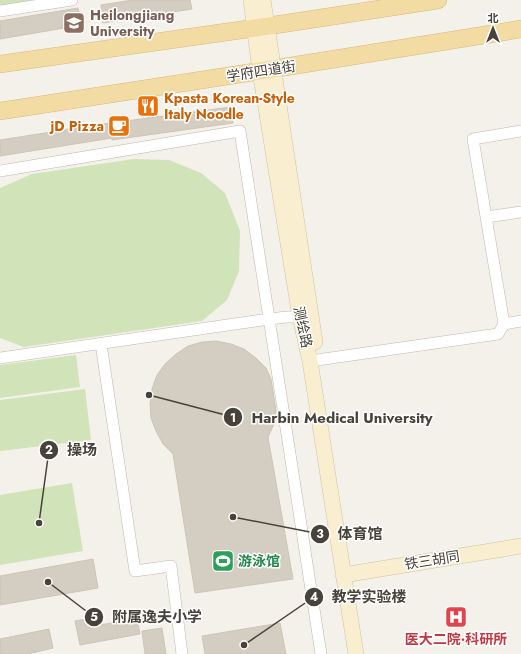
<svg xmlns="http://www.w3.org/2000/svg" width="521" height="654" viewBox="0 0 521 654" font-family="Jost,'Noto Sans SC',sans-serif">
	<style>
		.green { fill: #d0e3b9 }
		.building { fill: #d4cdc2; stroke: #cec4b6 }
		.lines { fill: none; stroke-linecap: round; stroke-linejoin: round }
		.street-casing { stroke: #beb8ae; stroke-width: 12 }
		.secondary-casing { stroke: #cec2a0; stroke-width: 16 }
		.primary-casing { stroke: #d7b976; stroke-width: 18 }
		.street { stroke: #fff; stroke-width: 11 }
		.secondary { stroke: #f9efd0; stroke-width: 15 }
		.primary { stroke: #f3dca4; stroke-width: 17 }
		.labels { text-anchor: middle; dominant-baseline: central; stroke-width: 3; stroke-linejoin: round; paint-order: stroke }
		.education-label { font-size: 14px; font-weight: bold; fill: #785e54; stroke: #fff; text-anchor: start }
		.street-label { font-size: 14px; fill: #47423a; stroke: #fff }
		.food-label { font-size: 14px; font-weight: bold; fill: #c56008; stroke: #fff; text-anchor: start }
		.leisure-label { font-size: 14px; font-weight: bold; fill: #27864d; stroke: #fff; text-anchor: start }
		.health-label { font-size: 14px; font-weight: bold; fill: #be3a42; stroke: #fff }
		.leader { fill: none; stroke: #47423a; stroke-width: 1.5 }
		.callout-dot { fill: #47423a; stroke: #fff; stroke-width: 1.5 }
		.mark-label { font-size: 12px; text-anchor: middle; font-weight: bold; fill: #fff }
		.callout-label { font-size: 15px; text-anchor: middle; font-weight: bold; fill: #47423a; stroke: #fff; stroke-width: 3; stroke-linejoin: round; paint-order: stroke }
	</style>
	<rect width="100%" height="100%" fill="#f4f1eb"/>
	<path class="green" d="M0 0H54L0 8Z
		M134 159 169 160 201 173 225 193 240 231 239 271 227 300 202 321 24 347 0 338V188L32 174Z
		M76 355 80 387 0 398V365Z
		M85 389 91 440 0 451V400Z
		M72 483 83 551 0 565V495Z"/>
	<path class="building" d="M132 0H190L192 9 103 23 101 5Z
		M78 8 82 25 0 39V21Z
		M231 107 233 123 112 140V138L0 156V140L96 125Z
		M216 341 231 344 244 349 256 358 266 368 271 379 276 411 274 424 268 437 293 579 195 593 173 454 163 444 156 431 151 418 150 403 152 389 157 375 165 364 176 354 188 346 202 342Z
		M93 559 98 588 0 605V576Z
		M92 618 93 626 137 619 140 634 80 645 75 621Z
		M280 623 286 654H205L202 636Z
		M162 628 166 654H145L142 631Z
		M49 629 53 648 28 654H0V639Z"/>
	<g class="lines">
		<g class="street-casing">
			<path id="street" d="M0 11 72 0
				M0 171 240 131 321 654
				M486 217 521 212
				M504 324 473 139 521 131
				M101 344 135 571 171 566 182 654
				M0 358 269 319 287 317H300
				M310 361 498 334 504 324 521 321"/>
		</g>
		<g class="secondary-casing">
			<path id="secondary" d="M251 0 260 71 300 317 310 361 356 654
				M263 0 315 342
				M343 575 521 546"/>
		</g>
		<g class="primary-casing">
			<path id="primary" d="M0 64 255 28 438 0
				M0 111 260 71 521 29"/>
		</g>
		<use href="#street" class="street"/>
		<use href="#secondary" class="secondary"/>
		<use href="#primary" class="primary"/>
	</g>
	<defs>
		<g id="university-square" transform="scale(1.15)"><rect x="-9" y="-9" width="18" height="18" rx="4" fill="#8d6e63" stroke="#fff"/><path d="M0-5L7-2L0 1L-7-2ZM-4 1L0 2.5L4 1V4Q0 6-4 4Z" fill="#fff"/></g>
		<g id="restaurant-square" transform="scale(1.15)"><rect x="-9" y="-9" width="18" height="18" rx="4" fill="#e8710a" stroke="#fff"/><path d="M-5-6h1v4h1v-4h1v4h1v-4h1v5L-1.5 .5V6h-2V.5L-5-1ZM5-6V6H3V1.5H1.5Q1.5-4 5-6Z" fill="#fff"/></g>
		<g id="cafe-square" transform="scale(1.15)"><rect x="-9" y="-9" width="18" height="18" rx="4" fill="#e8710a" stroke="#fff"/><path d="M-5.5-4.5H6V0H3Q3 3.5 0 3.5H-2.5Q-5.5 3.5-5.5 0ZM3-3.2v2h1.7v-2ZM-6 4.5H4V6H-6Z" fill="#fff"/></g>
		<g id="stadium-square" transform="scale(1.15)"><rect x="-9" y="-9" width="18" height="18" rx="4" fill="#2e9e5b" stroke="#fff"/><path d="M0-5a6.5 5 0 1 0 0 10a6.5 5 0 1 0 0-10ZM-3.5-1.8h7v3.6h-7Z" fill="#fff"/></g>
		<g id="hospital-square" transform="scale(1.15)"><rect x="-9" y="-9" width="18" height="18" rx="4" fill="#e0444e" stroke="#fff"/><path d="M-5-5h3v3.5h4V-5h3V5h-3V1.5h-4V5h-3Z" fill="#fff"/></g>
	</defs>
	<g fill-rule="evenodd">
		<use href="#university-square" x="74" y="23"/>
		<use href="#restaurant-square" x="148" y="106"/>
		<use href="#cafe-square" x="119" y="126"/>
		<use href="#stadium-square" x="223" y="561"/>
		<use href="#hospital-square" x="456" y="617"/>
	</g>
	<g class="labels">
		<g class="education-label">
			<text x="90" y="15">Heilongjiang<tspan x="90" dy="16">University</tspan></text>
		</g>
		<g class="street-label">
			<text transform="translate(261 71) rotate(-9)">学府四道街</text>
			<text transform="translate(303 327) rotate(78)">测绘路</text>
			<text transform="translate(432 560) rotate(-9)">铁三胡同</text>
		</g>
		<g class="food-label">
			<text x="164" y="98">Kpasta Korean-Style<tspan x="164" dy="16">Italy Noodle</tspan></text>
			<text x="104" y="126" text-anchor="end">jD Pizza</text>
		</g>
		<g class="leisure-label">
			<text x="238" y="561">游泳馆</text>
		</g>
		<g class="health-label">
			<text x="456" y="639">医大二院·科研所</text>
		</g>
	</g>
	<path class="leader" d="M149 395L233 417M39 523L49 450M233 517L320 534M244 645L314 597M48 582L94 617"/>
	<g class="callout-dot">
		<circle cx="149" cy="395" r="4"/>
		<circle cx="39" cy="523" r="4"/>
		<circle cx="233" cy="517" r="4"/>
		<circle cx="244" cy="645" r="4"/>
		<circle cx="48" cy="582" r="4"/>
		<circle cx="233" cy="417" r="10"/>
		<circle cx="49" cy="450" r="10"/>
		<circle cx="320" cy="534" r="10"/>
		<circle cx="314" cy="597" r="10"/>
		<circle cx="94" cy="617" r="10"/>
	</g>
	<g class="mark-label">
		<text x="233" y="422">1</text>
		<text x="49" y="454">2</text>
		<text x="320" y="538">3</text>
		<text x="314" y="601">4</text>
		<text x="94" y="621">5</text>
	</g>
	<g class="callout-label">
		<text x="342" y="423">Harbin Medical University</text>
		<text x="82" y="455">操场</text>
		<text x="360" y="539">体育馆</text>
		<text x="369" y="602">教学实验楼</text>
		<text x="157" y="622">附属逸夫小学</text>
	</g>
	<g transform="translate(493 28)" stroke="#ffffff" stroke-width="3" paint-order="stroke">
	<path d="M0-3L7 15L0 10L-7 15Z" fill="#47423a"/>
	<text y="-6" font-size="11" font-weight="bold" text-anchor="middle" fill="#47423a">北</text>
	</g>
</svg>
